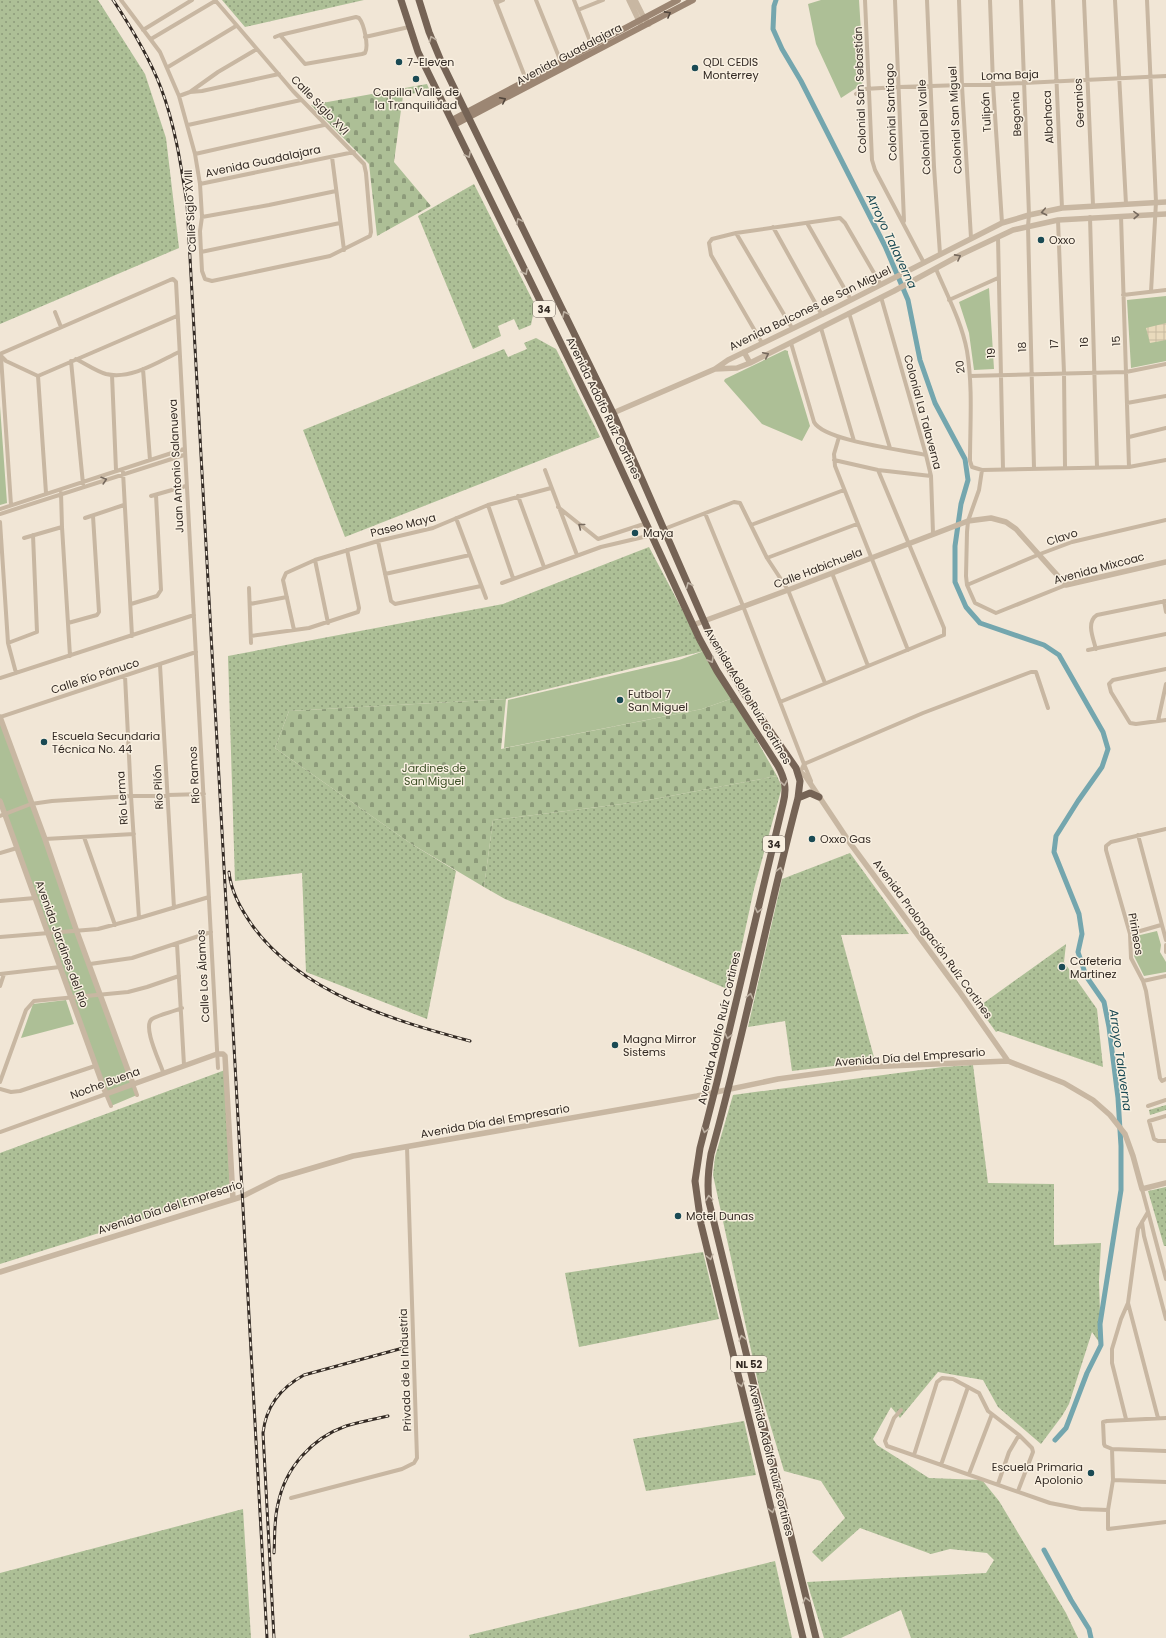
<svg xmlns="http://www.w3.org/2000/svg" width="1166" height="1638" viewBox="0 0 1166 1638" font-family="Poppins,sans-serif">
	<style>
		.grass { fill: url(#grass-dots) }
		.cemetery { fill: url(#cemetery-stones) }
		.green { fill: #adbf96 }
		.plaza { fill: url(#plaza-grid) }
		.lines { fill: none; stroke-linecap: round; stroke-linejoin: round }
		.canal { stroke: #74a6ae; stroke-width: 5 }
		.minor { stroke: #c8b7a2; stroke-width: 4 }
		.tertiary { stroke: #c8b7a2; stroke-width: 5.5 }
		.secondary { stroke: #9c8673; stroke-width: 6 }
		.primary { stroke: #756355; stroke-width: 7 }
		.rail-casing { stroke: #332a24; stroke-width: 3 }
		.rail { stroke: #f9f0e1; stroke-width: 1.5; stroke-dasharray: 4.5; stroke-linecap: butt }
		.oneway { stroke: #52463c }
		.oneway2 { stroke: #beb1a2 }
		.oneway3 { stroke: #76695d }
		.poi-dot { fill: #1a4a54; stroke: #f9f0e1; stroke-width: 1.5 }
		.labels { text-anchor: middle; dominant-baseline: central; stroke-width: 3; stroke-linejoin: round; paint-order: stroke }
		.shield { fill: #f9f0e1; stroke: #6e655d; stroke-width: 1 }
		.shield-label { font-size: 10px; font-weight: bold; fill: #332a24 }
		.street-label { font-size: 11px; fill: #332a24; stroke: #f9f0e1 }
		.poi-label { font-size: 11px; fill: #332a24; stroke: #f9f0e1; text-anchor: start }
		.park-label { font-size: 11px; fill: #3e5128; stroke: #f9f0e1 }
		.water-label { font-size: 12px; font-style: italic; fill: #1a4a54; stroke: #f9f0e1 }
	</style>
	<defs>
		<pattern id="grass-dots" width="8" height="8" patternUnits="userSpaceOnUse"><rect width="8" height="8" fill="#adbf96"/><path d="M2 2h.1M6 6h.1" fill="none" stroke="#8d9b7a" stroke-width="1.8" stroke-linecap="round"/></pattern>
		<pattern id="cemetery-stones" width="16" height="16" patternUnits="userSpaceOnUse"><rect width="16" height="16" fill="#adbf96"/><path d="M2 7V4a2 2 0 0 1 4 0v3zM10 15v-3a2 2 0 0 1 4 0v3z" fill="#8d9b7a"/></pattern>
		<pattern id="plaza-grid" width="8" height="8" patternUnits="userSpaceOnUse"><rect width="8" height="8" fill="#e9dabc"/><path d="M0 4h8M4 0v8" fill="none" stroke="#c8bba1"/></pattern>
	</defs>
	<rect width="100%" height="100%" fill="#f1e6d6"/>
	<path class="grass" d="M0 0H98L145 74 166 138 179 248 0 324Z
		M222 0H364L245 27Z
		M474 184 535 305 531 325 519 330 514 319 498 326 501 336 473 349 418 216Z
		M536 338 556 349 600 437 345 537 303 430 504 349 508 357 527 349 524 343Z
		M649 547 704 651 506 699 289 711 275 748 410 843 456 871 427 1019 306 972 302 873 235 881 228 656 503 604Z
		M777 776 782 787 754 889 732 991 638 951 505 899 484 887 493 820 638 802Z
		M850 853 909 934 841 935 875 1061 792 1071 785 1021 748 1027 782 879Z
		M1066 944 1064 962 1097 1009 1103 1067 998 1031 996 1032 978 1007Z
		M973 1065 988 1183 1054 1184V1245L1101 1243 1099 1281 1101 1345 1092 1332 1069 1404 1062 1416 1041 1444 998 1407 983 1380 938 1372 900 1418 891 1407 873 1439 877 1445 929 1478 982 1480 999 1501 1066 1613 1078 1638H911L901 1610 841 1638H824L807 1582 986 1573 994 1560 987 1553 950 1549 931 1554 860 1528 822 1562 812 1552 845 1518 821 1481 784 1471 759 1387 713 1175 715 1157 733 1095 943 1067Z
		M225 1070 230 1192 0 1264V1153Z
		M1166 1105V1110L1150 1115 1149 1110Z
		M1166 1187V1246H1164L1148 1191Z
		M703 1252 719 1319 579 1347 565 1273Z
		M744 1421 756 1475 646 1491 633 1439Z
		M243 1509 251 1638H0V1573Z
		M775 1561 792 1638H470L469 1635Z"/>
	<path class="cemetery" d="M427 84 430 91 403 95 394 162 431 206 377 236 369 164 311 105Z
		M733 698 777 776 638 802 493 820 484 887 410 843 275 748 289 711 506 699 501 749 702 709Z"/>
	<path class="green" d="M821 0H859L864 80 861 85 841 98 816 44 808 4Z
		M989 288 994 369 974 370 969 333 959 302Z
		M1166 296V361L1131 368 1127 300Z
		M785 350 788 351V353L810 426 802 441 762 424 724 381 725 379Z
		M0 406 7 503 0 505Z
		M704 651 733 698 702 709 504 748 508 700 679 660Z
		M0 717 137 1095 111 1106 0 800Z
		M1157 931 1161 945 1160 952 1166 962V972L1144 976 1134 956 1136 936Z
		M66 1000 74 1024 21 1038 33 1004Z"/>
	<path class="plaza" d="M1166 323V340L1150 343 1146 328Z"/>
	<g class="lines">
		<path class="canal" d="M776 0 774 6 773 29 782 49 801 81 885 246 908 300 920 360 935 403 965 459 968 480 961 504 955 546V582L966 607 980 623 1044 645 1059 655 1103 732 1108 749 1102 767 1078 801 1056 836 1054 852 1079 914 1082 934 1078 952 1086 976 1104 1002 1109 1027 1118 1098 1121 1146V1190L1100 1324 1101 1345 1087 1373 1066 1428 1055 1440
			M1044 1550 1071 1600 1089 1629 1091 1638"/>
		<path class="minor" d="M121 0 160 52 179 96 195 154 200 184 202 217 200 231 201 252 202 271 205 279 212 281 330 256 370 236 371 232 366 173 364 164 293 91 215 0
			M495 0 527 82
			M536 0 561 62
			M574 0 592 46
			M865 0 872 160 875 170 924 263
			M895 0 904 221
			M927 0 934 167 940 254
			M959 0 962 86 971 238
			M990 0 993 84 1002 223
			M1021 0 1029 215 1028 226 1034 468
			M1053 0 1062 208
			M1084 0 1093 205
			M1115 0 1126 204
			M1147 0 1156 202 1151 292
			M496 3 503 0
			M578 10 603 0
			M143 30 192 0
			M275 37 280 35 356 17 359 18C364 24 369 46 365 53L362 54 305 64 280 35
			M365 37 409 27
			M151 39 215 1
			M168 67 236 26
			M190 92 218 72 257 49
			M856 94 864 89 899 87 1024 83 1166 76
			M179 96 190 92 202 91 279 74
			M188 125 301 100
			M195 154 324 125
			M332 157 344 250
			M200 184 354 152
			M1121 216 1129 467
			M202 217 269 205 336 191
			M1090 217 1097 467
			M1058 220 1064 373 1065 467
			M807 223 851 300
			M773 227 822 315
			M736 233 792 328
			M998 237 1003 469
			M201 252 340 223
			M936 269C947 295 962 323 967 351 973 387 970 425 970 461L972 467 982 470 1129 467 1166 460
			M1123 295 1166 290
			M881 297 926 455 931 476 933 533
			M949 300 998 278
			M55 312 61 327
			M849 313 890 448
			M821 328 854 441
			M762 343 711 255 709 243 712 239 736 233 840 218 845 223 881 285
			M791 343 814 422C824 441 904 450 926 455
			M0 354 170 280 173 279 176 282 218 1068
			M0 355 6 361 38 376 177 316
			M1 357 11 505
			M76 359C86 364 96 371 106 374 131 380 158 362 179 352
			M71 361 83 484
			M143 369 150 460
			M112 375 116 470
			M38 376 46 493
			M970 376 1126 372 1166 364
			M1127 403 1166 396
			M839 437 834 454 835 466 908 650
			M1129 437 1166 428
			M834 460 878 470 931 476
			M545 470 577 555
			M982 470 979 490 968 521 967 532 966 576 967 585 975 603 996 613 1066 585
			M123 472 132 636
			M61 493 62 527 70 656
			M151 496 186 486
			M518 496 544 567
			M488 505 513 578
			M558 507 598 539 647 523
			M0 509 184 449
			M705 513 743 606 804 764 800 773
			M0 514 184 455
			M85 518 124 505
			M456 518 486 598
			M0 522 8 643 16 673
			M751 525 844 490
			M664 529 734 502 740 503 767 558 788 590 825 683
			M24 538 62 527
			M378 541 391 601 395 604 481 586
			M767 558 857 524
			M315 560 328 623
			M832 573 868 666
			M385 574 470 555
			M502 583 601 547 652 535
			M967 585 1040 554 1072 542 1166 520
			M249 588 251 643
			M1164 601 1166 612
			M131 604 157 596 161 590 156 495
			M250 604 287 597
			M68 623 97 615 99 612 93 516
			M294 630 283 580 286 573 315 560 378 541 433 528 488 505 551 488
			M251 636 309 628 358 612 359 608 347 550
			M8 643 37 632 33 535
			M1096 649C1093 638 1086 622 1097 615L1166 601
			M1088 650 1166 634
			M160 665 174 908
			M1166 669 1113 680 1109 684 1111 692 1130 723 1136 724 1166 720
			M125 676 131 796 139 918
			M0 678 194 615
			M780 702 944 635V628L878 470
			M0 717 196 652
			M1158 721 1166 684
			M811 781 804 764 923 713 1031 672H1036L1048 708
			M0 816 31 804 52 801 131 796 204 794
			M1166 829 1111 842 1106 846V850L1130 934 1131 958 1143 981 1146 991 1160 1078 1162 1081 1166 1079
			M1138 835 1166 940
			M84 837 115 925
			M45 839 134 834
			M0 853 17 848
			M0 901 35 898
			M1130 934 1161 925
			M0 937 98 929 139 918 209 897
			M177 944 184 1065
			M1166 945V952
			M90 964 132 958 211 932
			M0 974 60 967
			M1143 981 1166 976
			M0 986 4 974
			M163 1072C160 1062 142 1026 152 1019 160 1014 173 1012 182 1008
			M0 1082 26 1010 34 1001 128 992 147 987 179 976
			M133 1084 137 1095
			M0 1089 11 1092 20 1091 95 1066
			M1148 1106 1166 1100
			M1166 1116 1149 1121 1154 1139 1158 1141H1166
			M0 1132 106 1094 111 1106
			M1142 1189 1166 1279
			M1142 1222 1144 1236 1166 1319
			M1128 1303 1158 1418
			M901 1410 894 1418 885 1441 887 1446 1050 1503 1081 1509 1108 1510
			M1166 1418 1107 1421 1103 1422 1104 1444 1105 1446 1112 1449 1113 1480 1108 1510V1529L1166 1522
			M1126 1419 1112 1363V1349L1121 1319 1128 1303 1138 1229 1148 1212
			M1112 1449 1166 1451
			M914 1455 937 1382 942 1378 953 1379 979 1393 988 1411 1019 1435 1032 1448 1033 1452 1018 1491
			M941 1465 968 1387
			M969 1474 992 1414
			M1113 1480 1166 1482
			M998 1484 1009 1452 1019 1435
			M291 1498 402 1469 414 1463 417 1458 407 1147"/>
		<path class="tertiary" d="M629 0 641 25
			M635 0 642 14 649 24
			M744 352 750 363
			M715 369 737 368 750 363 894 291 962 254 1013 230 1058 220 1166 214
			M613 413 715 369 728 360 835 308 1002 223 1029 215 1062 208 1166 202
			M693 625 788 590 968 521 991 518 1006 522 1016 529 1066 585 1166 562
			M0 717 45 839 77 932 133 1084
			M796 768 806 777 850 843 959 991 1008 1061
			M0 801 106 1094 217 1054H223L225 1056 233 1199
			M0 1272 241 1197 279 1178 353 1156 697 1096 778 1079 865 1067 1008 1061 1064 1083 1093 1100 1110 1115 1125 1134 1133 1156 1142 1189 1166 1183"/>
		<path class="secondary" d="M452 120 678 0
			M454 125 693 0"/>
		<path class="primary" d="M401 0 418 52 598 419 699 638 717 671 778 766C785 779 787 789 783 804L717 1082 700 1148 695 1181 701 1224 803 1638
			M419 0 429 32 441 61 613 413 711 637 745 695 796 768 800 781 798 798C767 916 744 1036 711 1154 708 1171 707 1186 709 1202L816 1638
			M798 798 810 793 819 797"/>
		<g class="rail-casing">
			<path id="rail" d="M113 0C131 27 149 57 161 88 175 125 181 165 187 204L267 1638
				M229 872C231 892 241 909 252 925 301 993 392 1020 470 1041
				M274 1553C275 1536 274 1519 278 1504 285 1468 312 1438 346 1426 359 1422 374 1419 388 1416
				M274 1638 263 1433C266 1406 280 1388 304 1375L403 1348"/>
		</g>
		<use href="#rail" class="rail"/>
	</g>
	<defs><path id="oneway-chevron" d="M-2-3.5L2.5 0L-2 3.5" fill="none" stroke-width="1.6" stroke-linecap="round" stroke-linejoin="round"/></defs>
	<g class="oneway">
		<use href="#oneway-chevron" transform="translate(668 14) rotate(-29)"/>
		<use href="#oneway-chevron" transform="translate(503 100) rotate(-27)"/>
	</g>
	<g class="oneway2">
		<use href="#oneway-chevron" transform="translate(432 39) rotate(-112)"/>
		<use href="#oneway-chevron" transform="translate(468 155) rotate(64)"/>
		<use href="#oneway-chevron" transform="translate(519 221) rotate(-116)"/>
		<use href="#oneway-chevron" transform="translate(525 272) rotate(64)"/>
		<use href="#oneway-chevron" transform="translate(565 314) rotate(-116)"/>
		<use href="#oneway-chevron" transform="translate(689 585) rotate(-113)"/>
		<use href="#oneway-chevron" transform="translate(711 660) rotate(61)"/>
		<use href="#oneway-chevron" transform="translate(784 783) rotate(80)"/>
		<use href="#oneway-chevron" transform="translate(780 870) rotate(-76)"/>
		<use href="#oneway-chevron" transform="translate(758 910) rotate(103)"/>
		<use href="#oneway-chevron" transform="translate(750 996) rotate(-77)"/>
		<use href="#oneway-chevron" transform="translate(728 1036) rotate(104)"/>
		<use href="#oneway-chevron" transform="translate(705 1130) rotate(104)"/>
		<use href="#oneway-chevron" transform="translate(709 1198) rotate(-98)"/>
		<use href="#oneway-chevron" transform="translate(710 1257) rotate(76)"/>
		<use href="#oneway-chevron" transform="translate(742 1338) rotate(-104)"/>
		<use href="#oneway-chevron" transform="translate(741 1384) rotate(76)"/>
		<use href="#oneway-chevron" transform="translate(772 1510) rotate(76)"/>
		<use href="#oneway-chevron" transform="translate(806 1600) rotate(-104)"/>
	</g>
	<g class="oneway3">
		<use href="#oneway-chevron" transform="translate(1044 212) rotate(169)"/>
		<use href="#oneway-chevron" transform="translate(1136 215) rotate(-2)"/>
		<use href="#oneway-chevron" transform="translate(958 257) rotate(-28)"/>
		<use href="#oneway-chevron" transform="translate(766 355) rotate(-26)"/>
		<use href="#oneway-chevron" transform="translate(104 480) rotate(-17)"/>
		<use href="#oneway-chevron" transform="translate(581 526) rotate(-142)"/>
	</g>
	<g class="poi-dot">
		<circle cx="399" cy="62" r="4"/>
		<circle cx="695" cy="68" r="4"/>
		<circle cx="416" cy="79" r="4"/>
		<circle cx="1041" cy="240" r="4"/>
		<circle cx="635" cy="533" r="4"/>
		<circle cx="620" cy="700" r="4"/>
		<circle cx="44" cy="742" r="4"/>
		<circle cx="812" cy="839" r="4"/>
		<circle cx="1062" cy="967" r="4"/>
		<circle cx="615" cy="1045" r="4"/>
		<circle cx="678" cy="1216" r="4"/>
		<circle cx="1091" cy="1473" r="4"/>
	</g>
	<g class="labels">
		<g class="shield">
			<rect x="533" y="301" width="22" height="16" rx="3"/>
			<rect x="763" y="836" width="22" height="16" rx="3"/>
			<rect x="731" y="1356" width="36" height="16" rx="3"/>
		</g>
		<g class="shield-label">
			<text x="544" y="309">34</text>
			<text x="774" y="844">34</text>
			<text x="749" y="1364">NL 52</text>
		</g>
		<g class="street-label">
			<text transform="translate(569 54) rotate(-28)">Avenida Guadalajara</text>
			<text transform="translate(1010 75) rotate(-2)">Loma Baja</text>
			<text transform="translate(860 90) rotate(-92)">Colonial San Sebastián</text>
			<text transform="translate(1079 103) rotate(-93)">Geranios</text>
			<text transform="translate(320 105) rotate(46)">Calle Siglo XVI</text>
			<text transform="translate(891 112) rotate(-92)">Colonial Santiago</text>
			<text transform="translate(986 112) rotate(-93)">Tulipán</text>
			<text transform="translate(1016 114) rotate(-93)">Begonia</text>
			<text transform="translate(1048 117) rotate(-93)">Albahaca</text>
			<text transform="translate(955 120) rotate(-93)">Colonial San Miguel</text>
			<text transform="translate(924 127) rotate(-93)">Colonial Del Valle</text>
			<text transform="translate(263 161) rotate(-12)">Avenida Guadalajara</text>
			<text transform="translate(190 211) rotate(-93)">Calle Siglo XVIII</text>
			<text transform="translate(810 308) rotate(-26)">Avenida Balcones de San Miguel</text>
			<text transform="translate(1116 341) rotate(-92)">15</text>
			<text transform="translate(1084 342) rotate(-91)">16</text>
			<text transform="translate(1054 344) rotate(-92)">17</text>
			<text transform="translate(1022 347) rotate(-92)">18</text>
			<text transform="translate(991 353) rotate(-91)">19</text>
			<text transform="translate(960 367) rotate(-97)">20</text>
			<text transform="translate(604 408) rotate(64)">Avenida Adolfo Ruíz Cortines</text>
			<text transform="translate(923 412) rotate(75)">Colonial La Talaverna</text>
			<text transform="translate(176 466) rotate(-93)">Juan Antonio Salanueva</text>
			<text transform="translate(403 525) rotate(-14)">Paseo Maya</text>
			<text transform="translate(1062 537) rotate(-18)">Clavo</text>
			<text transform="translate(818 568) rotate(-21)">Calle Habichuela</text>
			<text transform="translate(1099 568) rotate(-15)">Avenida Mixcoac</text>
			<text transform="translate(95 676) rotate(-18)">Calle Río Pánuco</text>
			<text transform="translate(748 696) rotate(59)">Avenida Adolfo Ruíz Cortines</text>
			<text transform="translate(194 775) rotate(-93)">Río Ramos</text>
			<text transform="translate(158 787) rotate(-93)">Río Pilón</text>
			<text transform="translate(122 798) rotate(-94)">Río Lerma</text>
			<text transform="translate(1136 934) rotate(80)">Pirineos</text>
			<text transform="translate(933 939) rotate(54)">Avenida Prolongación Ruíz Cortines</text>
			<text transform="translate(62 944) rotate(70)">Avenida Jardines del Río</text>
			<text transform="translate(203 976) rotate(-93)">Calle Los Álamos</text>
			<text transform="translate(719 1028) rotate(-77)">Avenida Adolfo Ruíz Cortines</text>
			<text transform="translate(910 1057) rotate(-4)">Avenida Día del Empresario</text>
			<text transform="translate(105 1083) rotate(-20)">Noche Buena</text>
			<text transform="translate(495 1121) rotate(-10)">Avenida Día del Empresario</text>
			<text transform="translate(170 1207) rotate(-18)">Avenida Día del Empresario</text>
			<text transform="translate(405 1370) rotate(-92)">Privada de la Industria</text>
			<text transform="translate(771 1460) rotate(76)">Avenida Adolfo Ruíz Cortines</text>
		</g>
		<g class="poi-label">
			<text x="407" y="62">7-Eleven</text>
			<text x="703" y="62">QDL CEDIS<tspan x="703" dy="13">Monterrey</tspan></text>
			<text x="416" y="92" text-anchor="middle">Capilla Valle de<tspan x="416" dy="13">la Tranquilidad</tspan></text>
			<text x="1049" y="240">Oxxo</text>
			<text x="643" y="533">Maya</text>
			<text x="628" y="694">Futbol 7<tspan x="628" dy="13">San Miguel</tspan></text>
			<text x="52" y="736">Escuela Secundaria<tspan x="52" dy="13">Técnica No. 44</tspan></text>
			<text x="820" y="839">Oxxo Gas</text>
			<text x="1070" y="961">Cafeteria<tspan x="1070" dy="13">Martinez</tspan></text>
			<text x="623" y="1039">Magna Mirror<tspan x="623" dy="13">Sistems</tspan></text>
			<text x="686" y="1216">Motel Dunas</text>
			<text x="1083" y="1467" text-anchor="end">Escuela Primaria<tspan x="1083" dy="13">Apolonio</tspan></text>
		</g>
		<g class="park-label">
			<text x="434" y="768">Jardines de<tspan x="434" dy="13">San Miguel</tspan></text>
		</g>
		<g class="water-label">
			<text transform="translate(892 241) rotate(65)">Arroyo Talaverna</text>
			<text transform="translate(1121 1060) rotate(82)">Arroyo Talaverna</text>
		</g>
	</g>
</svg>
